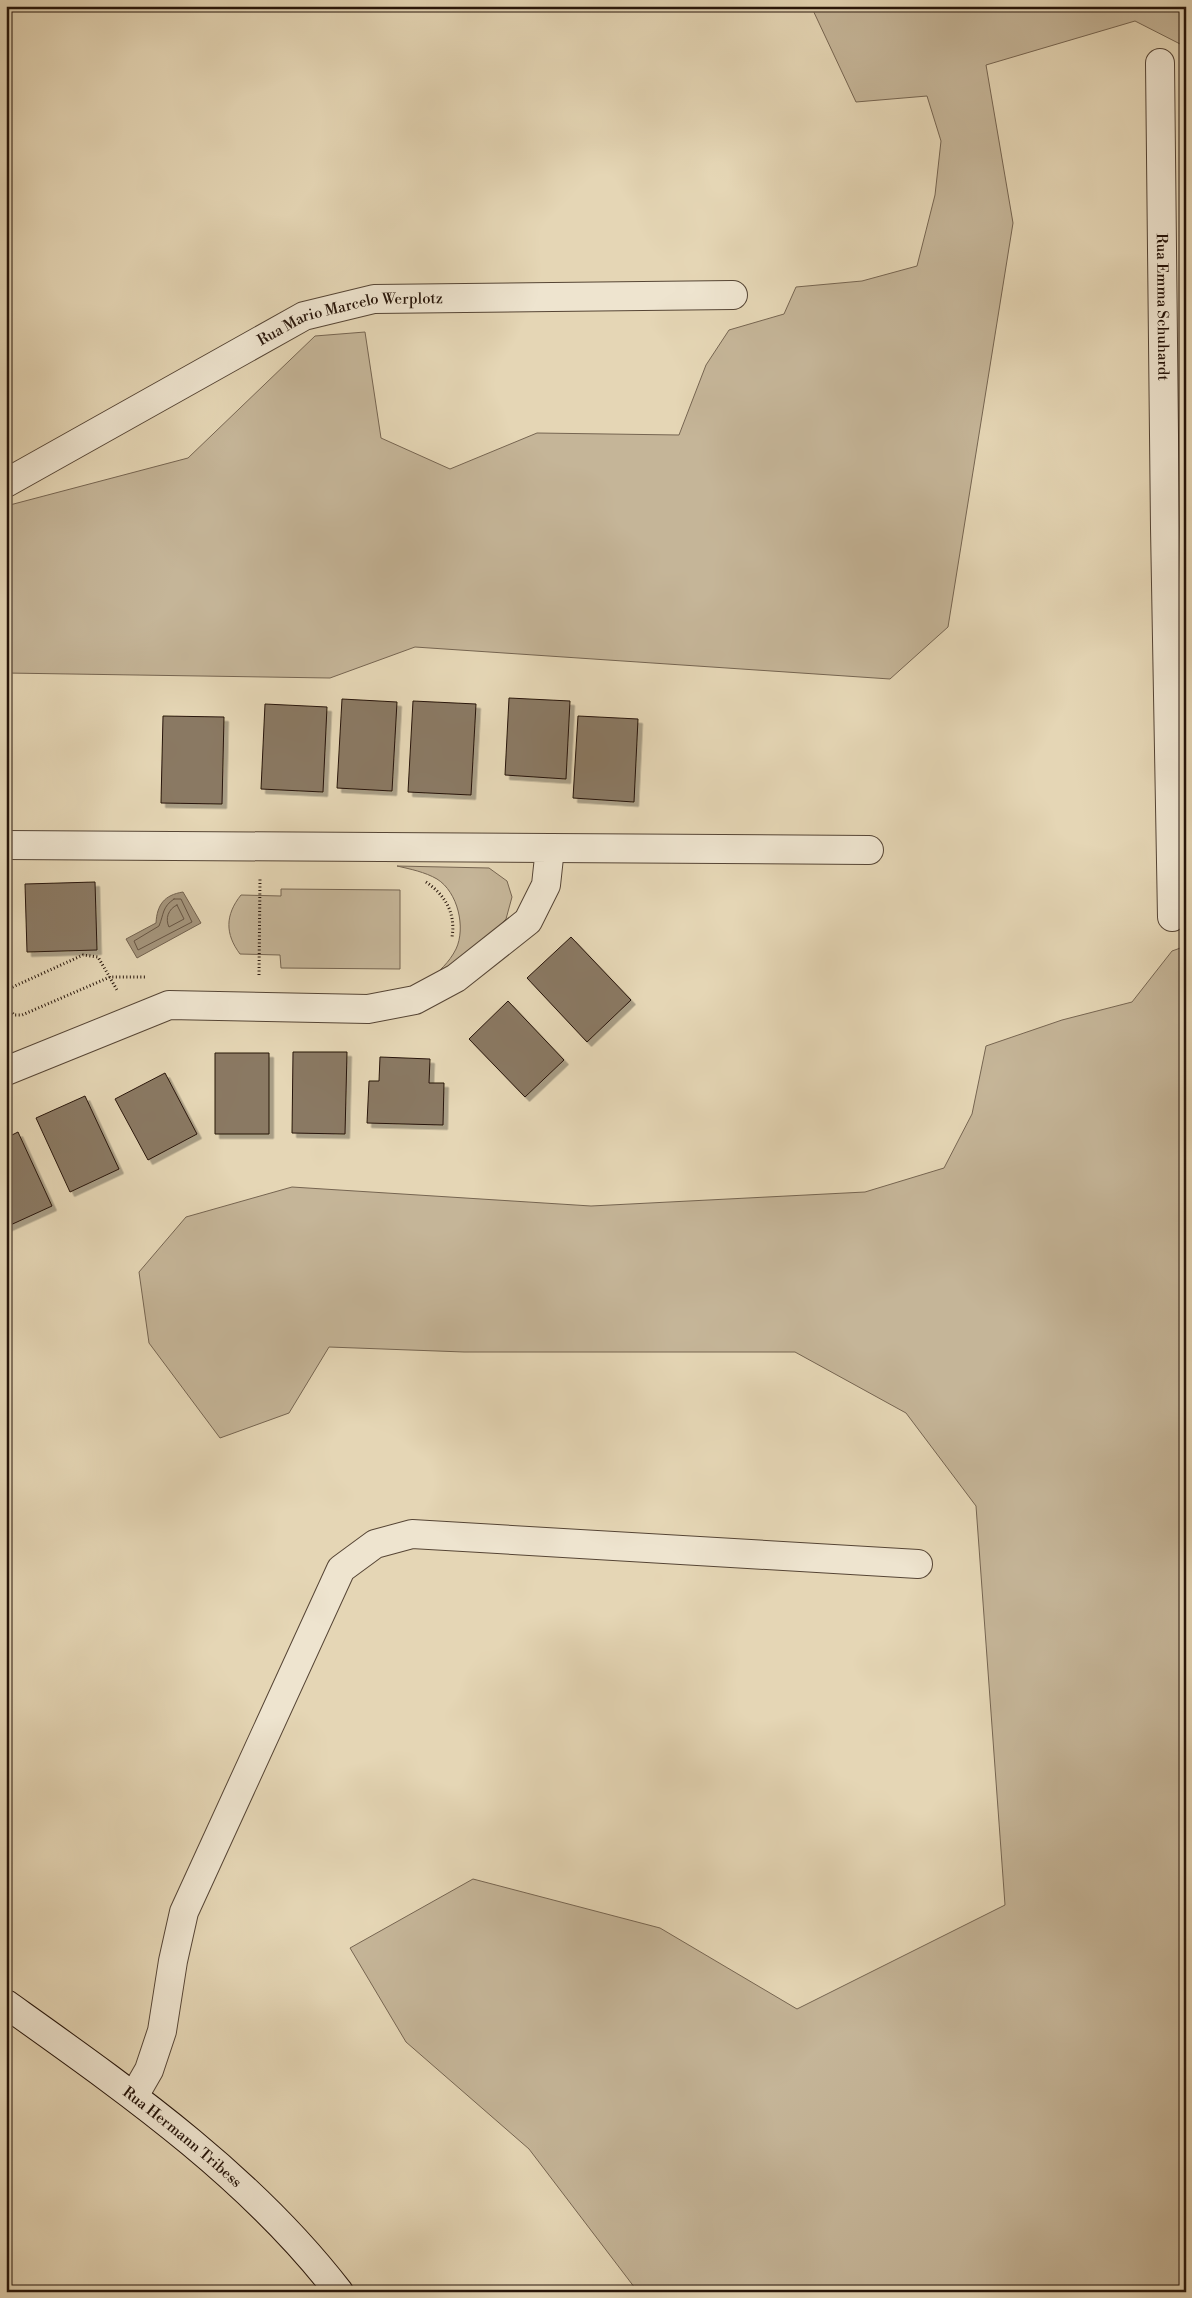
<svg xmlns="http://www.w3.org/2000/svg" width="1192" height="2298" viewBox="0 0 1192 2298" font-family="'Libre Bodoni',serif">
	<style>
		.green { fill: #c5b598; stroke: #766551 }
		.water { fill: #a4947b; stroke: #72614e }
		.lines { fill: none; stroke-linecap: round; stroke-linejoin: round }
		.shore { stroke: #665442; stroke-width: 1 }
		.building { fill: #8a7963; stroke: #27150a; filter: url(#shadow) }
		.minor-casing { stroke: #564535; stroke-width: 30 }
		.secondary-casing { stroke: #27150a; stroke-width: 30 }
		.path { stroke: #27150a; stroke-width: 3; stroke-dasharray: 1 2.5; stroke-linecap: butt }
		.minor { stroke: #eee4cf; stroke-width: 28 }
		.secondary { stroke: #eee4cf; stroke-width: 28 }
		.labels { text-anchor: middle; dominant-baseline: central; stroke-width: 4; stroke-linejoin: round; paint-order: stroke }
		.street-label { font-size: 15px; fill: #27150a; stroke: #eee4cf }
	</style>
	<defs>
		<filter id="shadow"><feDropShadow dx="4.5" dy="4.5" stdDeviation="0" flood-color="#0004"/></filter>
	</defs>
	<rect width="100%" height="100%" fill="#e5d6b5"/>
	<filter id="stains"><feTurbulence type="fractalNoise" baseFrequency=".004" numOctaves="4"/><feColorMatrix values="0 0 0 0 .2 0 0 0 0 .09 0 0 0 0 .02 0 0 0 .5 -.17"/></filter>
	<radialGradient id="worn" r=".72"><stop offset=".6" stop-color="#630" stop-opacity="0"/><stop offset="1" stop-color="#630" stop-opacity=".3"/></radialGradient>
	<path class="green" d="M811 6H1186V47L1135 21 986 65 1013 223 948 627 890 679 415 647 330 678 6 673V506L188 458 315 336 365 332 381 438 450 469 537 433 679 435 706 365 729 330 784 314 796 287 862 281 917 266 935 195 941 141 927 96 856 102Z
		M397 866 489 868 507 881 512 897 506 919 488 937 428 981C439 971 449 963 456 949 466 928 458 892 437 879 425 872 410 869 397 866Z
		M281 889 400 890V969L281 968 280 955 240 954C225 934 225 915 241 895L281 896Z
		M1186 946V2292H638L529 2149 406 2042 350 1948 473 1879 660 1928 797 2009 1005 1905 976 1506 906 1413 795 1352H464L329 1347 289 1413 220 1438 149 1343 139 1272 186 1217 292 1187 591 1206 865 1192 944 1168 972 1114 986 1046 1062 1020 1132 1002 1172 951Z"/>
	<path class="water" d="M183 892 201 923 137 958 126 939 156 923C157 905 164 895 183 892Z"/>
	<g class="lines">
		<path class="shore" d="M174 899H181L192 922 138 950 134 941 159 926C164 914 162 907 174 899Z
			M177 905 184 919 169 927C165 919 168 909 177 905Z"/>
	</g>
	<path class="building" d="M509 698 570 701 566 779 505 775Z
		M342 699 397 702 392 791 337 788Z
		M413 701 476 704 471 795 408 792Z
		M265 704 327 707 323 792 261 789Z
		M163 716 224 717 222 804 161 803Z
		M578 716 638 719 634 802 573 798Z
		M95 882 97 950 27 952 25 884Z
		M571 937 631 1000 587 1042 527 978Z
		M508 1001 564 1060 525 1097 469 1039Z
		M293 1052H347L345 1134 292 1133Z
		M215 1053H269V1134H215Z
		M380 1057 430 1059 429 1083H444L443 1125 367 1123 369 1081H379Z
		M165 1073 197 1134 148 1160 115 1099Z
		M85 1096 119 1169 70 1192 36 1118Z
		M18 1132 52 1206 6 1227V1138Z"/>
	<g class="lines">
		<g class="minor-casing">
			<g id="minor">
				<path id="s1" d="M1160 63 1165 528 1172 917"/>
				<path id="s2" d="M6 483 304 316 374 299 733 295"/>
				<path d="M6 845 550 848 546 885 528 921 456 978 415 1000 368 1009 169 1005 6 1071"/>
				<path d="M550 848 869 850"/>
				<path d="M134 2096 149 2070 162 2031 173 1961 184 1912 341 1569 375 1544 412 1534 918 1564"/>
			</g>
		</g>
		<g class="secondary-casing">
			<g id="secondary">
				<path id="s3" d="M6 2004C125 2089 249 2175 339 2292"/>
			</g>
		</g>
		<path class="path" d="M426 882C445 895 456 913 452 937
			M259 975 260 879
			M6 990 83 955 98 957 117 990
			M6 1005 14 1015H22L110 977H147"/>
		<use href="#minor" class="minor"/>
		<use href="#secondary" class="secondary"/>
	</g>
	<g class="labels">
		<g class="street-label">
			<text stroke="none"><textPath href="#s1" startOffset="244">Rua Emma Schuhardt</textPath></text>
			<text stroke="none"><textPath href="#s2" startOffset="386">Rua Mario Marcelo Werplotz</textPath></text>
			<text stroke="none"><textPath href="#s3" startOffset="221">Rua Hermann Tribess</textPath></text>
		</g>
	</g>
	<rect width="1192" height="2298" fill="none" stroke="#e5d6b5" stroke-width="25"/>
	<rect x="8" y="8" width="1177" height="2283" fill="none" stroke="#27150a" stroke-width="2.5"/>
	<rect x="12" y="12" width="1167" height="2273" fill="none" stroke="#27150a"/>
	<rect width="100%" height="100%" filter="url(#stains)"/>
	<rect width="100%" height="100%" fill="url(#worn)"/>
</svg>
